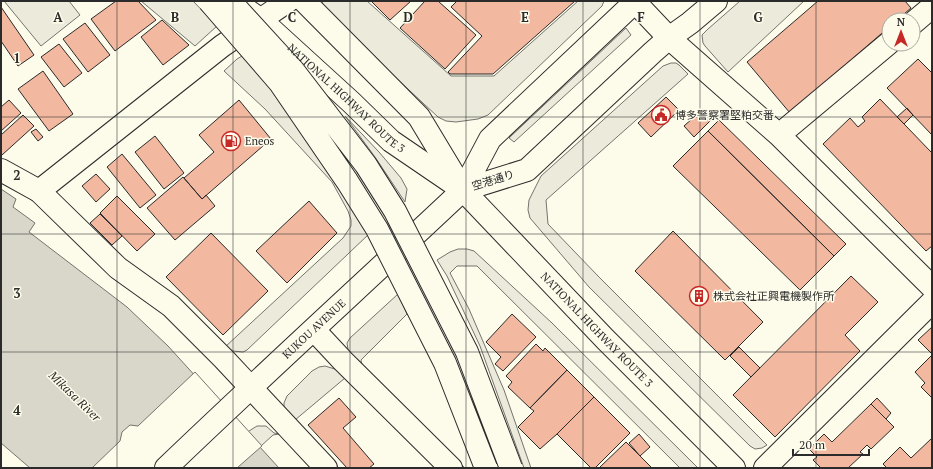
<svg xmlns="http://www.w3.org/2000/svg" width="933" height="469" viewBox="0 0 933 469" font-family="'PT Serif','Noto Sans JP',serif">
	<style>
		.green { fill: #ecebdb; stroke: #74746e }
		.parking { fill: #eceadb; stroke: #74746e }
		.water { fill: #d8d7c9; stroke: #74746e }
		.pier { fill: #fdfbea; stroke: #74746e }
		.building { fill: #f2b8a0; stroke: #2b2b2b }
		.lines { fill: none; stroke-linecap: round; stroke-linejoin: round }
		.street-casing { stroke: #2b2b2b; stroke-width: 24 }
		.secondary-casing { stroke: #2b2b2b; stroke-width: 24 }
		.highway-casing { stroke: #2b2b2b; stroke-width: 24 }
		.street { stroke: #fdfbea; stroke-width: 22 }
		.secondary { stroke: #fdfbea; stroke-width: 22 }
		.highway { stroke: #fdfbea; stroke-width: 22 }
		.highway-bridge-casing { stroke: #2b2b2b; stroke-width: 24; stroke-linecap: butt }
		.highway-bridge { stroke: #fdfbea; stroke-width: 22 }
		.grid { fill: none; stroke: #2b2b2b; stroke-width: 1; stroke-opacity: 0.55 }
		.labels { text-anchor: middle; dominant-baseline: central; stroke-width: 3; stroke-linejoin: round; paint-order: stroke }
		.street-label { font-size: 11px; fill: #2b2b2b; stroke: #fdfbea }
		.poi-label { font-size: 11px; fill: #2b2b2b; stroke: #fdfbea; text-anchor: start }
		.water-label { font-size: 12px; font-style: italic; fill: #2b2b2b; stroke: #fdfbea }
		.grid-label { font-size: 13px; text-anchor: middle; font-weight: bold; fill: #2b2b2b; stroke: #fdfbea; stroke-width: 3; stroke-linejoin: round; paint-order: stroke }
	</style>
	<rect width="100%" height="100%" fill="#fdfbea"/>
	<path class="green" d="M626 28 631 35 514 142 509 138Z"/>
	<path class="parking" d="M4 1H69L80 15 41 46Z
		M141 1H193L217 26 195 46Z
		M322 1H367L451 76H494L578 1H604L602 6 488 115 478 119 456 122 446 121 438 117 381 64 322 4Z
		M740 1H804L728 72 705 46 703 43 702 35 708 29Z
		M242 56 271 88 369 234 247 350 243 352 233 351 225 347 343 238 351 226V220L348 211 332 182 265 109 224 71 237 59Z
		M671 63H676L679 65 688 74 546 200 548 224 598 276 767 445 762 448 755 449 750 446 589 287 530 218 528 210 529 200 541 176 663 66Z
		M345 116 379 152 401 178 407 189 405 202 375 157Z
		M458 249H467L474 251 552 323 698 468H680L477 266H457L450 273 469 309 504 390 531 468H524L480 346 447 276 437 260 450 252Z
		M398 294 407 314 361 360 362 365 465 468H457L349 356 347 343 350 338Z
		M325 366 338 370 345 378 295 420 284 411V403L287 396 312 371 319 367Z
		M257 426H266L274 433 279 434 273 435 237 468H210L249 431Z"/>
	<path class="water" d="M1 189 16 199 13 207 35 223 29 232 127 307 168 346 279 468H30L1 443Z"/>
	<path class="pier" d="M195 372 262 446 237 468H92L120 441 122 432 130 425 138 426Z"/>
	<path class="building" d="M116 1H138L156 20 115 51 91 19Z
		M371 1H411L390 20Z
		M425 1H438L476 35 445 69 400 28Z
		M457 1H575L493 74H450L448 72 482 36 451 7Z
		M818 1H905L911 8 897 20H889V27L790 113 747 62Z
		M1 7 34 55 18 66 1 41Z
		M162 20 189 45 163 65 141 37Z
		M85 23 110 55 88 72 63 39Z
		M59 44 82 73 64 87 41 57Z
		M918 59 932 73V135L887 88Z
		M43 71 73 114 49 131 18 89Z
		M666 97 679 110 651 137 638 123Z
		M880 99 932 153V246L926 251 823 144 850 118 858 127 865 121 862 117Z
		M9 100 21 113 1 131V107Z
		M239 100 271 139 202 199 184 178 214 152 199 135Z
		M907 108 913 115 904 124 897 117Z
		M703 109 713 118 694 137 684 126Z
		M23 115 34 126 2 155 1 153V135Z
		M719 120 846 244 834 256 708 131Z
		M36 129 43 137 38 141 31 132Z
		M708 131 834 256 800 290 673 166Z
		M155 136 184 173 164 189 135 152Z
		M122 154 156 195 140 208 107 167Z
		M96 174 110 189 96 202 82 186Z
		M183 177 202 199 206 195 215 206 175 240 147 208Z
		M117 196 155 234 137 251 100 213Z
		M309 201 337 233 287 283 256 251Z
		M100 214 122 236 112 245 90 223Z
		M673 231 763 322 725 360 635 271Z
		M211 233 268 291 223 335 166 277Z
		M851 276 878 302 845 335 860 351 775 437 733 395Z
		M512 314 536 337 503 371 495 364 501 357 486 342Z
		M932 327V352L931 353 918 340Z
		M536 344 543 351 545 348 567 370 530 408 508 387 512 382 506 376Z
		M739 347 760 368 751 377 730 356Z
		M932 355V398L921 387 925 383 915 372Z
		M567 370 594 397 557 434 540 449 518 427 534 411 530 408Z
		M594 397 630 433 595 468H591L557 434Z
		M339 398 356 417 343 428 374 464 369 468H347L308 425Z
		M877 398 891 413 886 419 871 404Z
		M871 404 894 427 871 449 867 445 860 452 863 454 848 468H821L813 460 817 457 809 449 824 434 832 442Z
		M639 434 650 447 640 456 629 443Z
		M932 438V468H887L883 464 900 447 911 458Z
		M626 442 652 468H599Z"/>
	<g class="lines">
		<g class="street-casing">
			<path id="street" d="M634 1 669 38 779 135 932 287
				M913 23 932 7
				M779 135 889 43
				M1 170 39 191 118 268 171 306 224 359 326 468
				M314 330 343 361 451 468
				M765 468 932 302"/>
		</g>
		<g class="secondary-casing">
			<path id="secondary" d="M463 190 527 170 653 52 669 38 690 23 716 1
				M463 190 490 139 636 1
				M39 191 222 46 288 1"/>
		</g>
		<g class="highway-casing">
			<g id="highway">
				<path id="s1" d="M304 1 419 117 463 190 605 339 734 468"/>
				<path id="s2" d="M243 7 261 20 351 102 391 141 457 186"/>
				<path id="s3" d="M166 468C264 374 364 283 463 190"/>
			</g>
		</g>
		<use href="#street" class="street"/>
		<use href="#secondary" class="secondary"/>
		<use href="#highway" class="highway"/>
		<g class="highway-bridge-casing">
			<path id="highway-bridge" d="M209 1 280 83 347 181 377 229 445 363 486 468
				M230 1 293 70 366 165 395 211 467 352 511 468"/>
		</g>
		<use href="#highway-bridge" class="highway-bridge"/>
	</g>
	<path class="grid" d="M117 1V468M233 1V468M350 1V468M466 1V468M583 1V468M700 1V468M816 1V468M1 117H932M1 234H932M1 352H932"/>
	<defs>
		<g id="civic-ring" transform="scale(1)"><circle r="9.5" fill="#fdfbea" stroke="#c62828" stroke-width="1.5"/><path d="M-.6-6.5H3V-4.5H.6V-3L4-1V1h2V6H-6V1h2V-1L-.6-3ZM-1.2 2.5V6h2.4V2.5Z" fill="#c62828"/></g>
		<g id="fuel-ring" transform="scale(1)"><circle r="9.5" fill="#fdfbea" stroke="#c62828" stroke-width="1.5"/><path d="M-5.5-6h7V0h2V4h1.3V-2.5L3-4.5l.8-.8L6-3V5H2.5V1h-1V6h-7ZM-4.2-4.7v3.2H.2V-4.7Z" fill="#c62828"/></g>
		<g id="building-ring" transform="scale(1)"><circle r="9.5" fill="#fdfbea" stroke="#c62828" stroke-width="1.5"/><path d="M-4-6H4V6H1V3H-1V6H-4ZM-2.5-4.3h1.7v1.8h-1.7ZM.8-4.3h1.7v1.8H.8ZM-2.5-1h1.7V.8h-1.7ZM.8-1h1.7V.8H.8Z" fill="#c62828"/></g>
	</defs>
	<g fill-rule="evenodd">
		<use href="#civic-ring" x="661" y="115"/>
		<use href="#fuel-ring" x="231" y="141"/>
		<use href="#building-ring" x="699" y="296"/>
	</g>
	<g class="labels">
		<g class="street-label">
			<text stroke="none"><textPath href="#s2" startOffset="138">NATIONAL HIGHWAY ROUTE 3</textPath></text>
			<text transform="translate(493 180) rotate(-17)">空港通り</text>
			<text stroke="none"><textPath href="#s3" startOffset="203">KUKOU AVENUE</textPath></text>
			<text stroke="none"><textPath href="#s1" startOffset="442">NATIONAL HIGHWAY ROUTE 3</textPath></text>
		</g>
		<g class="poi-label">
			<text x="675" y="115">博多警察署堅粕交番</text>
			<text x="245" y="141">Eneos</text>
			<text x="713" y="296">株式会社正興電機製作所</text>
		</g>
		<g class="water-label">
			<text transform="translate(75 396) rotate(44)">Mikasa River</text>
		</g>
	</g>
	<g class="grid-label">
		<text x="58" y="22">A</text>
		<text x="175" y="22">B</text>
		<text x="292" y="22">C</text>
		<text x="408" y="22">D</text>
		<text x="525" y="22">E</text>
		<text x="641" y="22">F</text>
		<text x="758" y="22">G</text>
		<text x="17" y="63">1</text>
		<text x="17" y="180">2</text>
		<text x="17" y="298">3</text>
		<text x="17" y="415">4</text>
	</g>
	<rect width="933" height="469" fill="none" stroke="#2b2b2b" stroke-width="4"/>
	<g transform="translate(901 32)"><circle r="19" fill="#fdfbea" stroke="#a9a89e"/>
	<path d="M0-3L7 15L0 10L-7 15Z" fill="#c62828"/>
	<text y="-6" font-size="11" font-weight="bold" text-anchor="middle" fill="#2b2b2b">N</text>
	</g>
	<path d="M793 449v6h76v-6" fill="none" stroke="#2b2b2b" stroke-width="2"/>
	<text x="799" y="449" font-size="12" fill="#2b2b2b" stroke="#fdfbea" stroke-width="3" paint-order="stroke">20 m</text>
</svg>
